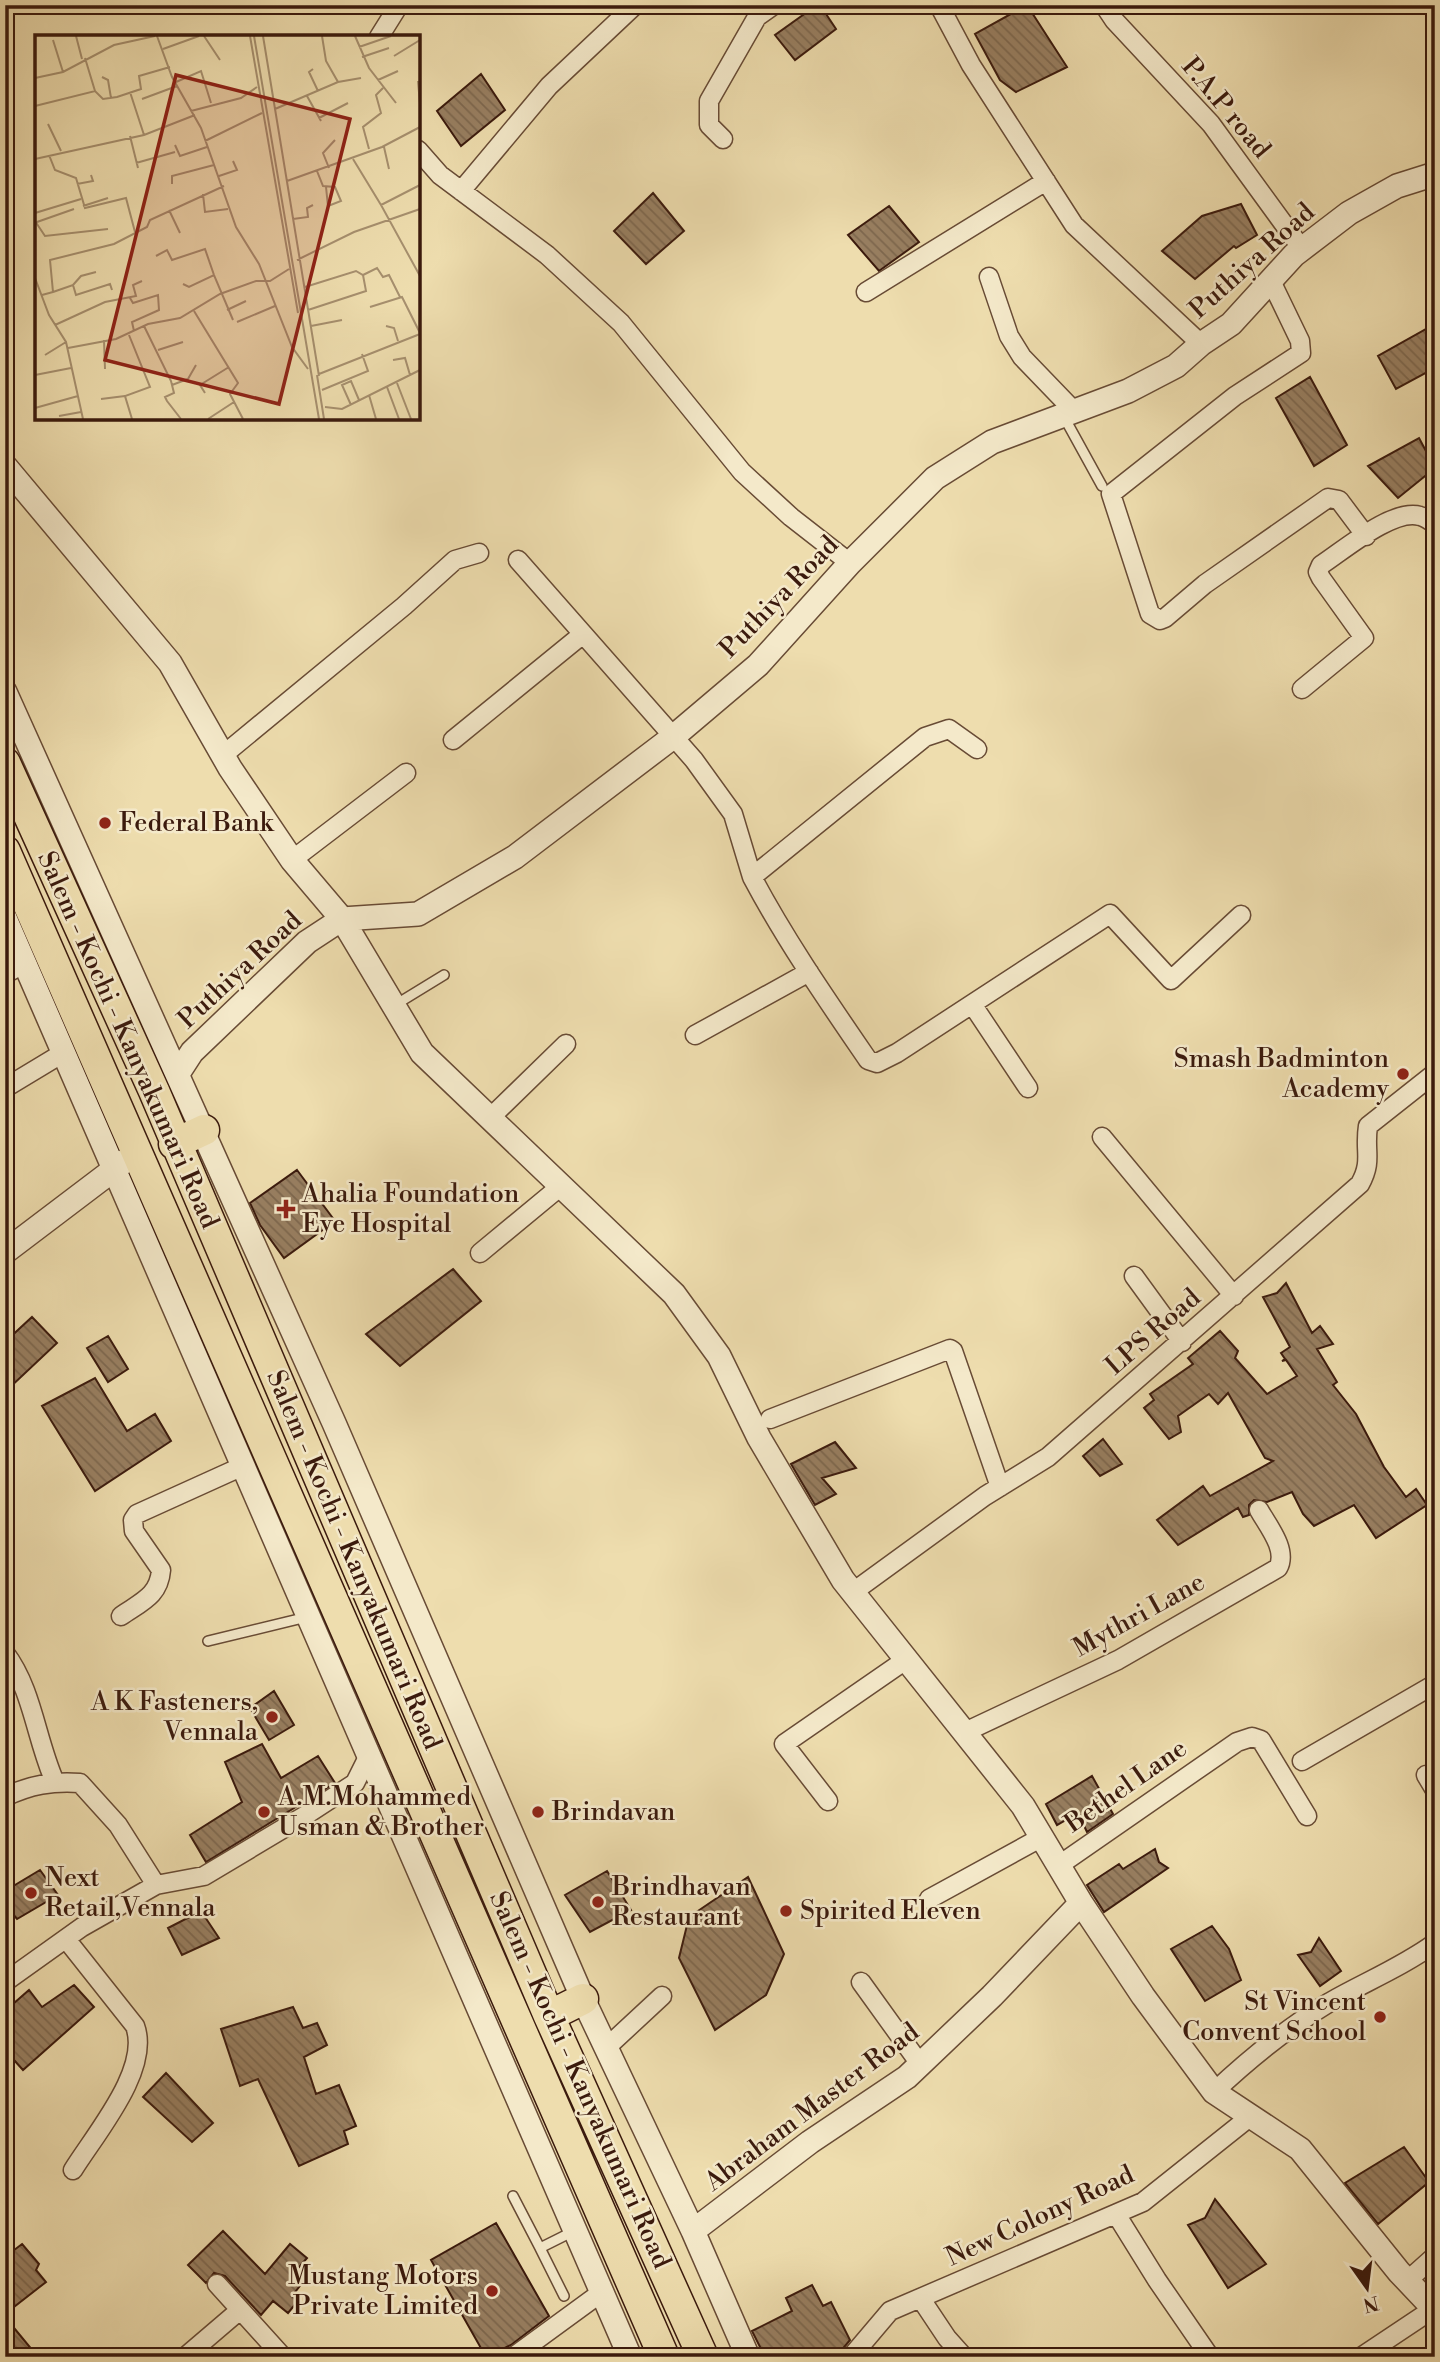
<svg xmlns="http://www.w3.org/2000/svg" width="1440" height="2362" viewBox="0 0 1440 2362" font-family="'Libre Bodoni',serif">
	<style>
		.building { fill: url(#building-back-hatch); stroke: #3b1a0d; stroke-width: 2 }
		.lines { fill: none; stroke-linecap: round; stroke-linejoin: round }
		.service-casing { stroke: #684b35; stroke-width: 12 }
		.minor-casing { stroke: #684b35; stroke-width: 21 }
		.tertiary-casing { stroke: #684b35; stroke-width: 26 }
		.trunk-casing { stroke: #3b1a0d; stroke-width: 33 }
		.service { stroke: #f4e9ca; stroke-width: 9 }
		.minor { stroke: #f4e9ca; stroke-width: 18 }
		.tertiary { stroke: #f4e9ca; stroke-width: 23 }
		.trunk { stroke: #eeddae; stroke-width: 30 }
		.poi-dot { fill: #8f2418; stroke: #f4e9ca; stroke-width: 2.5 }
		.labels { text-anchor: middle; dominant-baseline: central; stroke-width: 5; stroke-linejoin: round; paint-order: stroke }
		.street-label { font-size: 26px; fill: #3b1a0d; stroke: #f4e9ca }
		.poi-label { font-size: 26px; fill: #3b1a0d; stroke: #f4e9ca; text-anchor: start }
		.inset-road { fill: none; stroke: #a68f6e; stroke-width: 2 }
		.view { fill: #8f2418; fill-opacity: 0.15; stroke: #8f2418; stroke-width: 3.5 }
		.inset-edge { fill: none; stroke: #3b1a0d; stroke-width: 3.5 }
	</style>
	<defs>
		<pattern id="building-back-hatch" width="6" height="6" patternUnits="userSpaceOnUse" patternTransform="scale(1.75)"><rect width="6" height="6" fill="#987f61"/><path d="M-1 5l2 2M0 0l6 6M5-1l2 2" fill="none" stroke="#7d674e"/></pattern>
	</defs>
	<rect width="100%" height="100%" fill="#eeddae"/>
	<filter id="stains"><feTurbulence type="fractalNoise" baseFrequency=".00286" numOctaves="4"/><feColorMatrix values="0 0 0 0 .2 0 0 0 0 .09 0 0 0 0 .02 0 0 0 .5 -.17"/></filter>
	<radialGradient id="worn" r=".72"><stop offset=".6" stop-color="#630" stop-opacity="0"/><stop offset="1" stop-color="#630" stop-opacity=".3"/></radialGradient>
	<path class="building" d="M817 5H820L836 29 795 60 775 35Z
		M1027 5 1067 67 1016 92 1000 80 975 34Z
		M481 74 505 110 461 146 437 111Z
		M653 193 684 231 646 264 614 231Z
		M1241 204 1257 235 1236 248 1234 246 1195 279 1162 251 1202 216Z
		M889 206 919 242 879 271 848 235Z
		M1435 324V368L1396 389 1378 356Z
		M1310 377 1347 445 1314 466 1276 398Z
		M1419 438 1435 468 1398 498 1368 466Z
		M297 1170 335 1221 284 1258 260 1225 250 1203Z
		M453 1269 481 1301 400 1366 366 1334Z
		M1286 1283 1312 1333 1320 1326 1333 1344 1317 1349 1337 1382 1333 1385 1356 1414 1384 1467 1406 1497 1416 1489 1427 1505 1376 1538 1354 1505 1314 1526 1303 1514 1292 1492 1267 1502 1254 1500 1249 1505V1515L1243 1517 1238 1508 1178 1545 1157 1520 1203 1486 1210 1496 1273 1461 1265 1458 1228 1393 1218 1404 1209 1394 1178 1416 1181 1432 1169 1439 1144 1408 1154 1400 1150 1394 1193 1364 1188 1358 1220 1331 1238 1351 1235 1358 1267 1394 1297 1376 1286 1360 1282 1361 1285 1359 1281 1353 1290 1347 1263 1297 1277 1293Z
		M32 1317 57 1343 5 1392V1342Z
		M108 1336 128 1369 108 1382 87 1348Z
		M95 1378 127 1431 155 1414 171 1441 95 1491 42 1406Z
		M1103 1439 1122 1464 1100 1476 1083 1456Z
		M835 1442 856 1468 822 1478 836 1494 815 1505 791 1464Z
		M274 1691 294 1725 269 1740 250 1708Z
		M262 1744 281 1778 318 1756 335 1783 206 1862 190 1835 242 1802 225 1762Z
		M1092 1776 1113 1814 1087 1832 1078 1813 1057 1825 1046 1804Z
		M1155 1849 1159 1862 1168 1868 1104 1912 1087 1885 1119 1864 1123 1869Z
		M40 1870 58 1895 17 1919 5 1905V1891Z
		M607 1871 631 1910 590 1932 565 1895Z
		M748 1877 784 1954 766 1995 715 2030 679 1958 689 1917Z
		M201 1911 219 1938 182 1955 168 1928Z
		M1212 1926 1229 1949 1241 1980 1205 2001 1171 1949Z
		M1319 1938 1341 1971 1320 1986 1298 1955 1311 1952Z
		M74 1985 94 2007 23 2070 5 2050V2011L29 1990 42 2007Z
		M293 2007 303 2028 317 2023 327 2045 304 2057 316 2094 339 2085 356 2126 344 2131 348 2144 299 2166 258 2079 240 2086 221 2029Z
		M166 2073 213 2123 192 2142 143 2097Z
		M1404 2147 1429 2182 1378 2224 1345 2183Z
		M1215 2199 1266 2264 1228 2288 1188 2225 1205 2218Z
		M496 2223 549 2316 511 2345 486 2357 431 2260Z
		M223 2231 265 2274 290 2244 307 2258 293 2274 303 2282 292 2296 298 2301 288 2313 273 2301 261 2315 225 2276 214 2273 206 2283 188 2265Z
		M22 2244 39 2264 36 2270 46 2282 5 2314V2257Z
		M812 2285 823 2306 831 2302 850 2340 836 2357H765L752 2331 792 2311 786 2298Z
		M5 2317 38 2357H5Z"/>
	<g class="lines">
		<g class="service-casing">
			<path id="service" d="M1064 417 1102 486
				M395 1005 444 975
				M208 1641 307 1617
				M513 2196 540 2248
				M564 2296 540 2248 574 2231"/>
		</g>
		<g class="minor-casing">
			<path id="minor" d="M939 5 971 65 1074 225 1201 344
				M1104 5 1114 20 1211 124 1302 249
				M379 37 399 5
				M723 139 709 125V101L757 17 774 5
				M418 150 440 175 547 255 621 323 742 472 791 517 850 563
				M461 191 549 86 635 5
				M989 277 1009 336 1022 357 1074 411
				M1271 281 1300 341 1301 353 1235 396 1111 494 1150 614 1160 620 1165 618 1205 584 1328 498 1339 500 1366 536
				M866 292 1046 181
				M518 560 694 760 733 814 752 877 925 737 949 729 977 749
				M1302 689 1364 638 1321 578 1318 572 1321 565C1344 550 1393 508 1420 516 1425 517 1430 521 1435 524
				M453 740 583 634
				M222 756 404 606 455 560 479 553
				M292 860 406 773
				M752 877C786 941 827 1000 868 1060L877 1063 897 1053 1110 914 1171 980 1241 915
				M5 974 25 963
				M972 1004 1028 1088
				M695 1035 809 972
				M5 1088 63 1053
				M490 1118 566 1044
				M1102 1137 1234 1296
				M480 1253 561 1186
				M1134 1276 1182 1342
				M770 1419 950 1349 953 1351 1000 1487
				M853 1592 985 1496 1048 1457 1360 1184C1373 1161 1364 1151 1368 1126L1435 1073
				M121 1616C141 1602 159 1596 161 1570L134 1531 133 1520 137 1514 243 1466
				M5 1653C33 1690 36 1740 55 1782
				M965 1732 1118 1660 1278 1568C1288 1550 1268 1526 1259 1510
				M1302 1761 1435 1684
				M1426 1775 1435 1790
				M5 1797C30 1785 52 1781 80 1783L118 1825 156 1885
				M828 1801 784 1744 907 1659
				M1058 1866 1237 1742 1252 1737 1261 1740 1307 1816
				M929 1899 1042 1837
				M66 1939 135 2026C151 2069 96 2133 73 2170
				M5 1982 82 1927 156 1885 204 1876 306 1815 355 1783 369 1755
				M861 1982 920 2064
				M606 2048 662 1996
				M1214 2092C1250 2058 1287 2028 1330 2002 1365 1982 1402 1967 1435 1943
				M1116 2214 1157 2280 1210 2357
				M1407 2281 1435 2256
				M217 2284 283 2357
				M921 2299 947 2338 964 2357
				M185 2357 240 2310
				M513 2357 602 2292
				M851 2357 890 2311 1143 2202 1251 2116
				M1361 2357 1433 2309"/>
		</g>
		<g class="tertiary-casing">
			<path id="tertiary" d="M5 466 170 663 230 768 292 860 342 919 422 1053 674 1294 719 1356 759 1438 843 1580 1023 1806 1081 1903 1143 1996 1214 2092 1300 2149 1399 2272 1435 2310
				M5 692 334 1423 583 1999 693 2231 748 2357
				M5 918 630 2357
				M179 1072 192 1052 307 942 342 919 418 914 515 857 673 737 758 665 850 563 935 478 992 442 1128 391 1176 366 1201 344 1231 324 1294 255 1349 213 1397 186 1435 174
				M5 1252 125 1161
				M693 2231 810 2142 907 2077 992 1996 1081 1903"/>
		</g>
		<g class="trunk-casing">
			<path id="trunk" d="M5 763 154 1091 549 2016 703 2357
				M5 851 664 2357
				M174 1144 204 1130
				M549 2016 583 1999"/>
		</g>
		<use href="#service" class="service"/>
		<use href="#minor" class="minor"/>
		<use href="#tertiary" class="tertiary"/>
		<use href="#trunk" class="trunk"/>
	</g>
	<g class="poi-dot">
		<circle cx="105" cy="823" r="7"/>
		<circle cx="1403" cy="1074" r="7"/>
		<path d="M282.5 1198.5h7v7h7v7h-7v7h-7v-7h-7v-7h7z"/>
		<circle cx="272" cy="1717" r="7"/>
		<circle cx="264" cy="1812" r="7"/>
		<circle cx="538" cy="1812" r="7"/>
		<circle cx="31" cy="1893" r="7"/>
		<circle cx="598" cy="1902" r="7"/>
		<circle cx="786" cy="1911" r="7"/>
		<circle cx="1380" cy="2017" r="7"/>
		<circle cx="492" cy="2291" r="7"/>
	</g>
	<g class="labels">
		<g class="street-label">
			<text transform="translate(1226 108) rotate(50)">P.A.P road</text>
			<text transform="translate(1252 261) rotate(-42)">Puthiya Road</text>
			<text transform="translate(779 597) rotate(-46)">Puthiya Road</text>
			<text transform="translate(240 970) rotate(-43)">Puthiya Road</text>
			<text transform="translate(128 1040) rotate(66)">Salem - Kochi - Kanyakumari Road</text>
			<text transform="translate(1153 1332) rotate(-41)">LPS Road</text>
			<text transform="translate(354 1560) rotate(67)">Salem - Kochi - Kanyakumari Road</text>
			<text transform="translate(1139 1615) rotate(-29)">Mythri Lane</text>
			<text transform="translate(1126 1786) rotate(-35)">Bethel Lane</text>
			<text transform="translate(580 2080) rotate(66)">Salem - Kochi - Kanyakumari Road</text>
			<text transform="translate(812 2107) rotate(-37)">Abraham Master Road</text>
			<text transform="translate(1040 2216) rotate(-25)">New Colony Road</text>
		</g>
		<g class="poi-label">
			<text x="119" y="823">Federal Bank</text>
			<text x="1389" y="1059" text-anchor="end">Smash Badminton<tspan x="1389" dy="30">Academy</tspan></text>
			<text x="302" y="1194">Ahalia Foundation<tspan x="302" dy="30">Eye Hospital</tspan></text>
			<text x="258" y="1702" text-anchor="end">A K Fasteners,<tspan x="258" dy="30">Vennala</tspan></text>
			<text x="278" y="1797">A.M.Mohammed<tspan x="278" dy="30">Usman &amp; Brother</tspan></text>
			<text x="552" y="1812">Brindavan</text>
			<text x="45" y="1878">Next<tspan x="45" dy="30">Retail,Vennala</tspan></text>
			<text x="612" y="1887">Brindhavan<tspan x="612" dy="30">Restaurant</tspan></text>
			<text x="800" y="1911">Spirited Eleven</text>
			<text x="1366" y="2002" text-anchor="end">St Vincent<tspan x="1366" dy="30">Convent School</tspan></text>
			<text x="478" y="2276" text-anchor="end">Mustang Motors<tspan x="478" dy="30">Private Limited</tspan></text>
		</g>
	</g>
	<g transform="translate(35 35)">
		<rect width="385" height="385" fill="#eeddae"/>
		<path class="inset-road" d="M41 1 47 24M122 1 137 42 166 93 201 192 224 229 257 312 273 334M169 1 185 25M215 1 263 278M219 1 284 384M228 1 284 341M287 1 291 26 303 47M320 1 334 33 361 68M18 5 28 37M324 12 356 1M128 14 164 1M359 21 385 5M327 22 354 13M50 23 60 56M278 34 274 37 283 56M67 42 73 45 76 63M0 43 28 37 79 10 120 1M343 45 363 36M383 46 385 69M141 47 166 36 176 68M95 57 109 100M272 61 286 86M107 64 142 51M0 71 60 56 68 64 82 62 106 54 104 41 135 32M240 74 303 47 326 43M156 76 206 63 222 52M284 83 313 68M13 89 26 116M95 101 103 133M170 106 227 78M140 110 145 121 172 112M349 112 354 134M334 114 328 92 346 78 341 60 348 53M14 120 20 135 41 143 50 173 91 163 100 197M0 124 109 100 160 80M318 124 346 170M101 128 140 117M294 133 288 118 300 105M282 136 288 151 300 152 306 166 293 171 291 152M184 141 202 135 198 126M252 146 347 112 385 92M42 149 58 146 56 140M137 149V141L179 130M385 150 346 170 385 241M168 159 170 177 193 174M48 171 73 163M134 175 145 198M0 178 46 164M258 184 273 182 272 173 278 170M0 186 10 201 73 194M2 187 39 174M121 221 132 215 137 225 170 214 179 240M262 225 319 197 385 174M0 243 14 280 31 307 48 384M148 249 154 252 179 240 198 285M38 250 46 241 61 237M270 252 321 236 328 240 342 233 348 242 354 240 365 262M18 257 38 250 41 260 75 249 77 255M7 260 18 257 15 225 79 209 112 192 115 185 189 151M95 263 98 268 123 260 124 275 97 287 99 296M335 272 367 262 385 298M192 275 211 266M273 275 331 256 328 240M159 276 203 348 195 359 208 384M202 287 240 271M20 290 70 267 101 261 98 250 107 246M109 291 136 346 139 358 130 362 132 366 146 384M276 291 307 285M351 291 359 293 363 306M94 300 115 352 90 361 97 384M69 305 70 334M33 313 81 304 113 289 145 283 185 259 221 246H235L254 234M123 315 148 307M10 320 31 307M358 325 370 323 375 340M284 339 385 299M0 340 36 333M282 340 289 384M362 348 376 384M137 350 153 344 161 330M352 352 364 384M287 355 333 336 327 319M170 358 165 350 194 332M334 360 341 384M66 364 90 361M316 370 307 350 316 346 324 365M290 372 307 374 385 335M0 373 43 361M24 381 46 377M173 384 199 367"/>
		<path class="view" d="M141 40 315 84 244 369 70 325Z"/>
		<rect width="385" height="385" class="inset-edge"/>
	</g>
	<rect width="1440" height="2362" fill="none" stroke="#eeddae" stroke-width="28"/>
	<rect x="7" y="7" width="1426" height="2348" fill="none" stroke="#3b1a0d" stroke-width="3.5"/>
	<rect x="14" y="14" width="1412" height="2334" fill="none" stroke="#3b1a0d" stroke-width="2"/>
	<g transform="translate(1367 2288) rotate(166)" stroke="#f4e9ca" stroke-width="5" paint-order="stroke">
	<path d="M0-5L12 26L0 18L-12 26Z" fill="#3b1a0d"/>
	<text y="-10" font-size="19" font-weight="bold" text-anchor="middle" fill="#3b1a0d">N</text>
	</g>
	<rect width="100%" height="100%" filter="url(#stains)"/>
	<rect width="100%" height="100%" fill="url(#worn)"/>
</svg>
